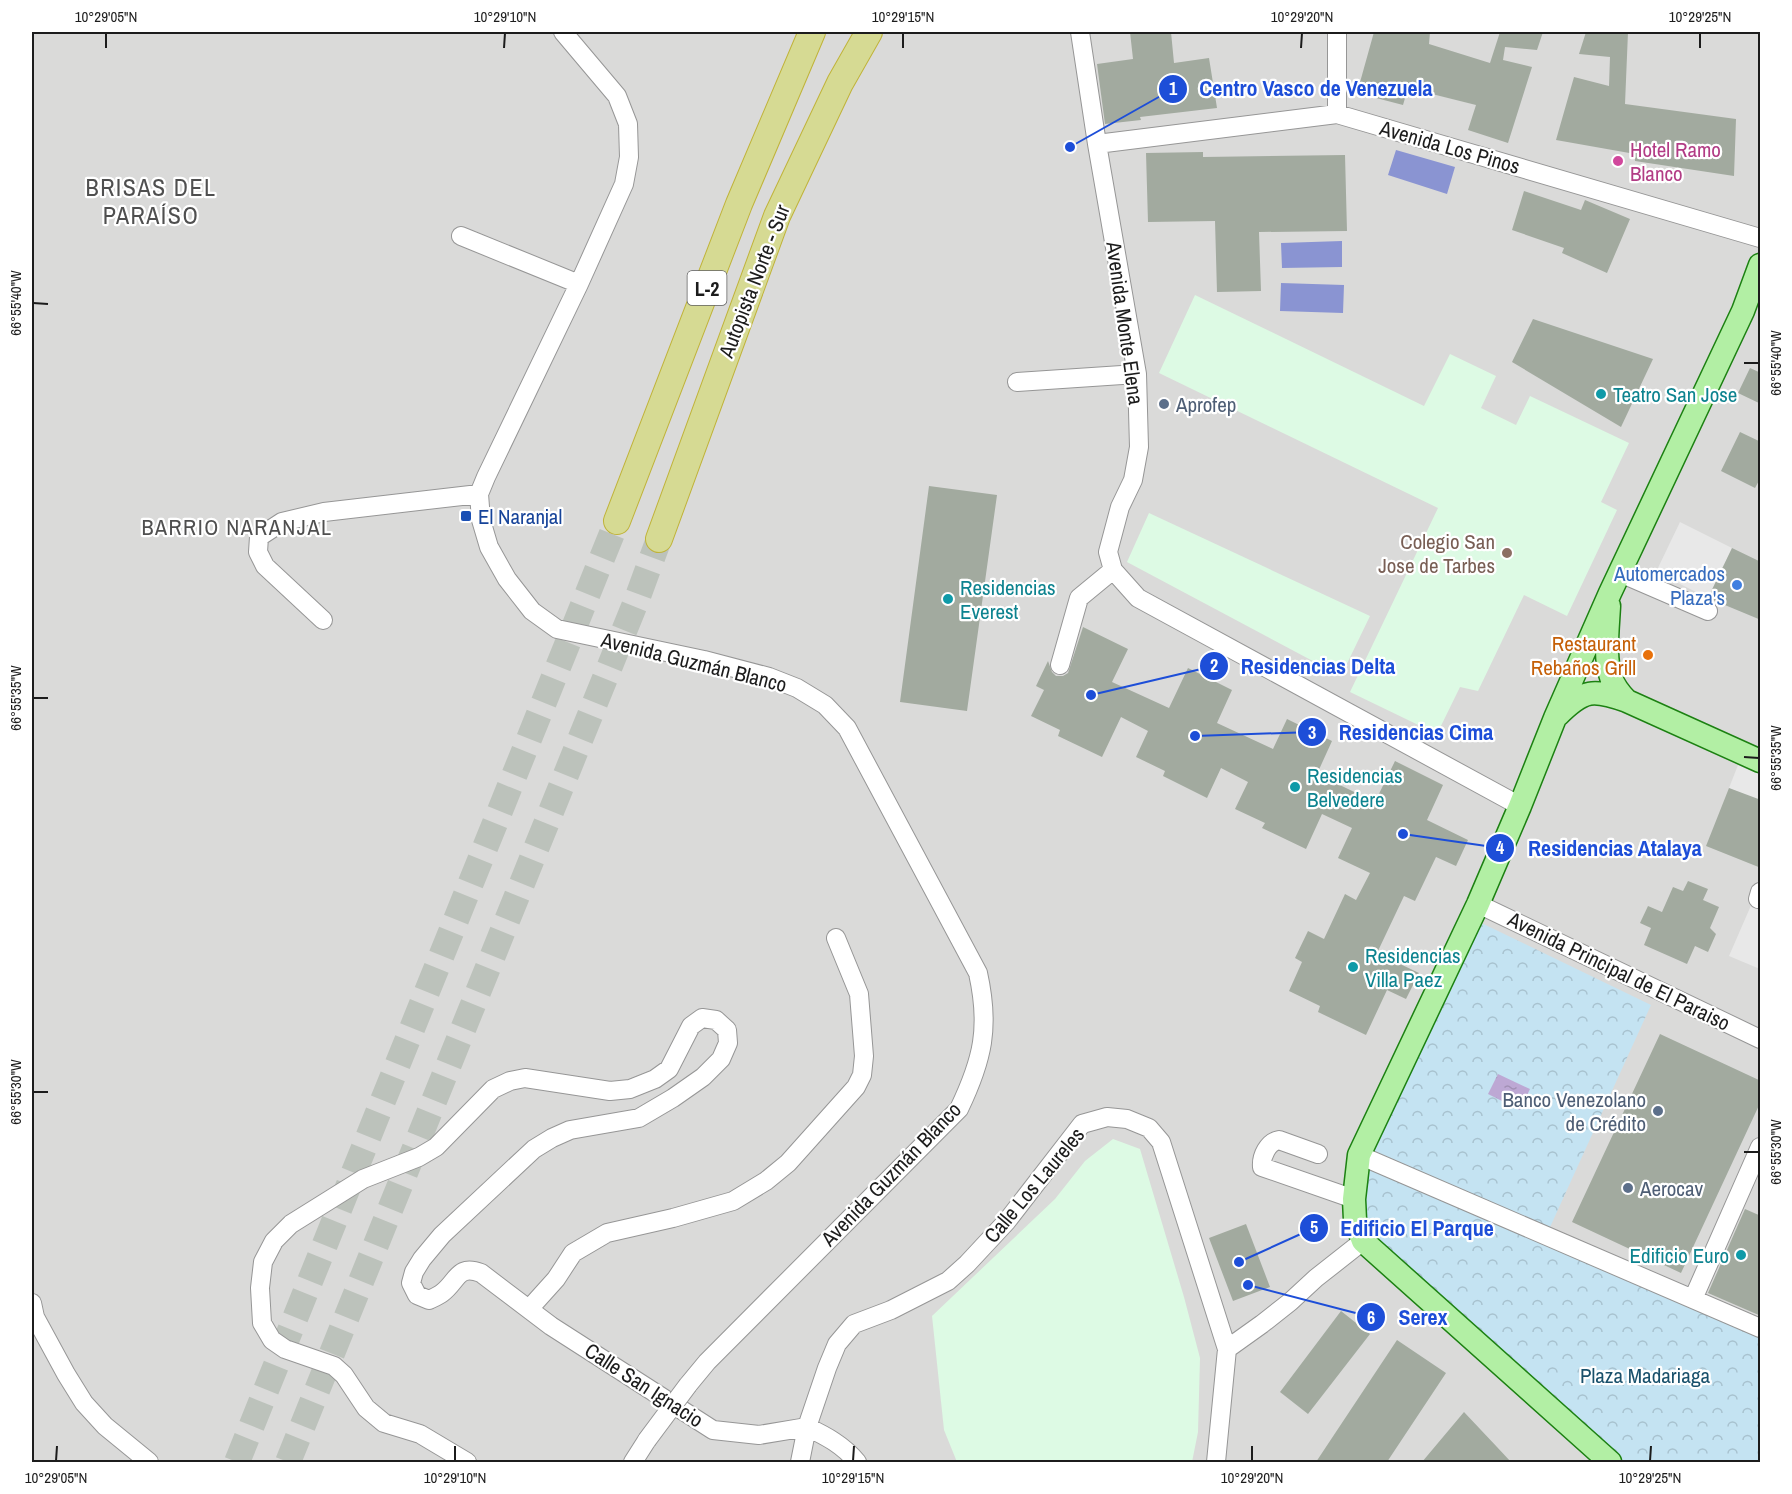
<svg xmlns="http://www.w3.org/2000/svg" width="1792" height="1494" viewBox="0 0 1792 1494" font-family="'Archivo Narrow',sans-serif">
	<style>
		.residential { fill: #dadad9 }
		.education { fill: #ddfae4 }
		.park { fill: url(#park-crowns) }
		.pitch { fill: #8a94d2 }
		.parking { fill: #e8e8e8 }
		.water { fill: url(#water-ripples) }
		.building { fill: #a2aa9f }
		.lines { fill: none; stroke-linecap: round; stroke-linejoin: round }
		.highway-tunnel { stroke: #bcc2bb; stroke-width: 26; stroke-dasharray: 26 13; stroke-linecap: butt }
		.minor-casing { stroke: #969696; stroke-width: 20 }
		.major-casing { stroke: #1c8112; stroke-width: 25 }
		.highway-casing { stroke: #c0b339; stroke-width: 28 }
		.minor { stroke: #fff; stroke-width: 18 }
		.major { stroke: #b2efa4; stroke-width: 22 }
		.highway { stroke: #d6da93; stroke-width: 26 }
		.minor-bridge-casing { stroke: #969696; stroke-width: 20; stroke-linecap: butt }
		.minor-bridge { stroke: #fff; stroke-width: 18 }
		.ticks { fill: none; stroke: #1c1c1c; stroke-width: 2 }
		.hotel-dot { fill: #d1479c; stroke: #fff; stroke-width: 2 }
		.culture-dot { fill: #0f9aa8; stroke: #fff; stroke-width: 2 }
		.service-dot { fill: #5c6f8a; stroke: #fff; stroke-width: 2 }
		.transit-dot { fill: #1a4fb4; stroke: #fff; stroke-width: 2 }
		.education-dot { fill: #8d6e63; stroke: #fff; stroke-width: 2 }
		.shop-dot { fill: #3f7fe0; stroke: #fff; stroke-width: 2 }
		.food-dot { fill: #e8710a; stroke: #fff; stroke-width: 2 }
		.labels { text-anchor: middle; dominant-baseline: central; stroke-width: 4.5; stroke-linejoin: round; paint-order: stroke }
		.shield { fill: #fff; stroke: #606060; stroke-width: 1.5 }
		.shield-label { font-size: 20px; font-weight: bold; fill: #1c1c1c }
		.street-label { font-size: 21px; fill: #1c1c1c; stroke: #fff }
		.hotel-label { font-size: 21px; fill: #b23c85; stroke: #fff; text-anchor: start }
		.culture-label { font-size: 21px; fill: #0d838f; stroke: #fff; text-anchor: start }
		.service-label { font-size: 21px; fill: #4e5e75; stroke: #fff; text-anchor: start }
		.transit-label { font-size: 21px; fill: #164399; stroke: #fff; text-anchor: start }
		.education-label { font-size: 21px; fill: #785e54; stroke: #fff; text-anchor: end }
		.shop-label { font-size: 21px; fill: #366cbe; stroke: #fff; text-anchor: end }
		.food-label { font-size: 21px; fill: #c56008; stroke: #fff; text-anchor: end }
		.park-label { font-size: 21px; fill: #19506b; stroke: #fff }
		.neighbourhood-label { font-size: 22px; letter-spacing: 1.5px; fill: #4f4f4f; stroke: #fff }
		.quarter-label { font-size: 24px; letter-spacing: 1.5px; fill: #4f4f4f; stroke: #fff }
		.leader { fill: none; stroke: #1d4ed8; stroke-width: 2 }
		.callout-dot { fill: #1d4ed8; stroke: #fff; stroke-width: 2 }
		.mark-label { font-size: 18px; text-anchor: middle; font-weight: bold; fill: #fff }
		.callout-label { font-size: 22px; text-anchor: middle; font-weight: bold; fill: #1d4ed8; stroke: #fff; stroke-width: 4.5; stroke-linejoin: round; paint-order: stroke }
		.neatline { fill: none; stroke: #1c1c1c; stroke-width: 2 }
		.ticks-label { font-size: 15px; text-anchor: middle; fill: #1c1c1c }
	</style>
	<defs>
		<pattern id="park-crowns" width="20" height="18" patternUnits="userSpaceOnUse" patternTransform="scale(1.5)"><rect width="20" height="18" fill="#c4e3f2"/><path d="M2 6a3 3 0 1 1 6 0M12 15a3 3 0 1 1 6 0" fill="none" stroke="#a8c2cf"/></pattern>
		<pattern id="water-ripples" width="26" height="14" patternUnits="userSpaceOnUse" patternTransform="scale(1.5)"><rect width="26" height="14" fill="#bda8d4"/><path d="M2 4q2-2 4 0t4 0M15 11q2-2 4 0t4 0" fill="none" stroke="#a290b5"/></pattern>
	</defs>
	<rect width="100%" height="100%" fill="#e4ece3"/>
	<path class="residential" d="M32 32H1760V1462H32Z"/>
	<path class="education" d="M1195 295 1424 406 1450 354 1496 376 1481 408 1516 425 1530 396 1629 443 1601 502 1617 510 1567 616 1524 595 1478 691 1460 687 1437 734 1350 692 1438 508 1159 373Z
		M1149 513 1370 616 1341 676 1127 562Z
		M1113 1139 1140 1149 1184 1297 1200 1358 1198 1432 1192 1462H957L944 1430 932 1316 1055 1199 1085 1161Z"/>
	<path class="park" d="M1471 918 1651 1005 1546 1236 1760 1329V1462H1610L1363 1241 1359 1155Z"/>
	<path class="pitch" d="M1396 150 1455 167 1447 194 1388 175Z
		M1342 241V267L1282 268 1281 243Z
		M1281 283 1344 285 1343 313 1280 311Z"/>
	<path class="parking" d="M1680 522 1732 548 1708 598 1656 572Z
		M1738 765 1760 774V801L1729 788Z
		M1759 887 1760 888V969L1729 956Z"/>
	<path class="water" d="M1498 1074 1530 1089 1520 1110 1488 1094Z"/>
	<path class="building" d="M1130 32H1171L1174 63 1209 58 1217 108 1140 117 1141 120 1105 124 1097 64 1133 59Z
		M1374 32H1430L1429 44 1490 63 1500 32H1543L1537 50 1505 47 1503 60 1532 67 1508 143 1468 130 1476 105 1408 88 1403 105 1357 93Z
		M1586 32H1628L1625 104 1736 119 1734 176 1635 161V154L1556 140 1574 77 1609 86 1610 57 1579 54Z
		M1203 152V157L1345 155 1347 231 1259 232 1261 291 1217 292 1215 221 1148 222 1146 153Z
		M1524 191 1581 210 1585 200 1630 219 1607 273 1562 253 1564 248 1512 230Z
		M1533 319 1653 359 1621 427 1512 362Z
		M1750 368 1761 373V404L1738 393Z
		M1740 432 1761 442V477L1755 488 1721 471Z
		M929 486 997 495 967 711 900 702Z
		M1732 548 1761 562V620L1708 598Z
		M1083 627 1128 649 1112 682 1169 708 1188 668 1232 690 1217 723 1273 749 1287 719 1332 741 1317 774 1375 802 1395 761 1443 785 1427 820 1468 840 1456 866 1436 857 1415 901 1404 896 1377 953 1419 973 1406 999 1387 990 1366 1035 1318 1012 1320 1006 1289 991 1302 962 1295 958 1308 931 1324 939 1345 894 1356 900 1370 873 1338 858 1352 828 1322 814 1306 849 1262 828 1265 823 1235 809 1248 782 1221 768 1207 798 1163 776 1165 771 1136 757 1148 731 1121 717 1102 757 1058 736 1060 730 1031 716 1044 690 1036 686 1048 661 1052 672 1056 676H1063L1068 673Z
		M1729 788 1761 800V868L1706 846Z
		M1688 881 1708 889 1703 900 1719 907 1710 928 1716 934 1708 952 1695 946 1687 964 1644 945 1651 928 1640 923 1648 906 1662 912 1673 887 1683 891Z
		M1660 1034 1761 1081V1101L1681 1273 1572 1222Z
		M1745 1209 1761 1216V1316L1708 1293Z
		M1246 1224 1270 1287 1233 1301 1209 1238Z
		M1341 1311 1370 1334 1308 1414 1280 1392Z
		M1397 1340 1446 1373 1387 1462H1316Z
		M1464 1412 1497 1447 1511 1462H1422Z"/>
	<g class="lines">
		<path class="highway-tunnel" d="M237 1462 617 521
			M288 1462 637 599 659 539"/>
		<g class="minor-casing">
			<path id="minor" d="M563 32 617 96 628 124 629 157 624 184 579 284 486 477 479 494 481 520 489 547 507 579 532 611 557 629 704 660 769 677 797 688 825 705 847 728 978 973C990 1027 983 1059 959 1109L707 1362 688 1385
				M1080 32 1097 144 1137 374 1139 447 1133 480 1120 507 1108 552 1113 570 1138 598 1520 806
				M1337 114V32
				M1097 144 1337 114 1760 238
				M461 236 579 284
				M1017 382 1137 374
				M1620 573 1708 611
				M323 620 265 566 258 552 259 537 282 522 324 512 479 494
				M1060 665 1079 598 1113 570
				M1758 899 1760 892
				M1478 904 1760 1039
				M1318 1154 1279 1140C1268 1142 1261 1156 1262 1167L1354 1199
				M1359 1155 1760 1328
				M1693 1299 1760 1147
				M32 1303 35 1317 66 1374 84 1403 105 1426 149 1462
				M529 1309 556 1279 573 1253 607 1233 673 1218 733 1201 766 1181 788 1163 856 1087 862 1075 864 1056 859 994 836 938
				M1227 1349 1262 1324 1290 1302 1316 1278 1363 1241
				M807 1427C826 1436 843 1445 857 1462
				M467 1462 420 1434 384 1423 366 1408 344 1375 334 1366 285 1349 272 1340 262 1323 260 1288 263 1262 274 1241 291 1224 363 1179 419 1157 436 1147 493 1089 510 1081 525 1078 610 1091 630 1089 655 1079 669 1069 691 1026 702 1018 716 1020 727 1030 728 1043 721 1059 703 1077 673 1098 639 1118 570 1130 552 1138 534 1149 442 1235 422 1259 414 1272 411 1283 417 1295 429 1300C433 1298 438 1296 442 1293 458 1281 457 1264 481 1273L551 1326 713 1430 759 1435 807 1427
				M633 1462 647 1440
				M800 1462 807 1427 827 1368 837 1344 854 1324 891 1310 948 1281 967 1264 1007 1221 1082 1124 1107 1117 1127 1119 1149 1128 1161 1142 1227 1349 1216 1462"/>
		</g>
		<g class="major-casing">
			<path id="major" d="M1609 606C1608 627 1604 658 1611 677 1614 687 1620 694 1627 701
				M1558 715C1584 689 1593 689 1627 701L1760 761
				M1610 1462 1363 1241 1355 1220 1354 1199 1359 1155 1478 904 1520 806 1555 718 1610 593 1743 311 1760 265"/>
		</g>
		<g class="highway-casing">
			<path id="highway" d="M617 521 739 204 812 32
				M659 539 777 216 840 83 869 32"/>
		</g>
		<use href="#minor" class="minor"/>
		<use href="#major" class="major"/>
		<use href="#highway" class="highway"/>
		<g class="minor-bridge-casing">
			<path id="minor-bridge" d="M647 1440 688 1385"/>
		</g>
		<use href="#minor-bridge" class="minor-bridge"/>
	</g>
	<path class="ticks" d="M106 48V33M504 48 505 33M903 48V33M1301 48 1302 33M1700 48V33M33 303 48 304M1744 363H1759M33 698H48M1744 757 1759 758M33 1092H48M1744 1152H1759M56 1461 57 1446M455 1461V1446M853 1461 854 1446M1252 1461V1446M1650 1461 1651 1446"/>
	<circle class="hotel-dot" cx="1618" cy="161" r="6"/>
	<g class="culture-dot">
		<circle cx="1601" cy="394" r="6"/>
		<circle cx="948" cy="599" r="6"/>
		<circle cx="1295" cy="787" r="6"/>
		<circle cx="1353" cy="967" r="6"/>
		<circle cx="1741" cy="1255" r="6"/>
	</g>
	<g class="service-dot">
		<circle cx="1164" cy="404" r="6"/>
		<circle cx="1658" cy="1111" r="6"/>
		<circle cx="1628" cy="1188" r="6"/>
	</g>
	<rect class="transit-dot" x="460" y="510" width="12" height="12" rx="3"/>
	<circle class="education-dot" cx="1507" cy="553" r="6"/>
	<circle class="shop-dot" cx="1737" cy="585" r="6"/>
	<circle class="food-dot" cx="1648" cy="655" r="6"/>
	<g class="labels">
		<rect class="shield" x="687.5" y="271" width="39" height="34" rx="4.5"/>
		<g class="shield-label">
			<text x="707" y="288">L-2</text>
		</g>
		<g class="street-label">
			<text transform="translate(1450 147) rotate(16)">Avenida Los Pinos</text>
			<text transform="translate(754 281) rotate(-69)">Autopista Norte - Sur</text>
			<text transform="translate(1125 323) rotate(82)">Avenida Monte Elena</text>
			<text transform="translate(694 662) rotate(14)">Avenida Guzmán Blanco</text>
			<text transform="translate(1619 971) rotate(26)">Avenida Principal de El Paraiso</text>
			<text transform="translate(891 1174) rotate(-46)">Avenida Guzmán Blanco</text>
			<text transform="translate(1034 1185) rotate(-50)">Calle Los Laureles</text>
			<text transform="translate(644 1385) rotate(33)">Calle San Ignacio</text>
		</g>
		<g class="hotel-label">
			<text x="1630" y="149">Hotel Ramo<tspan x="1630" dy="24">Blanco</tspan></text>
		</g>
		<g class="culture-label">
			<text x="1613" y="394">Teatro San Jose</text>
			<text x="960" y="587">Residencias<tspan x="960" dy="24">Everest</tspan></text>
			<text x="1307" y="775">Residencias<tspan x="1307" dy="24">Belvedere</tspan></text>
			<text x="1365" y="955">Residencias<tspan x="1365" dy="24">Villa Paez</tspan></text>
			<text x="1729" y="1255" text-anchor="end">Edificio Euro</text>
		</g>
		<g class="service-label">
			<text x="1176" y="404">Aprofep</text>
			<text x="1646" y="1099" text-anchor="end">Banco Venezolano<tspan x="1646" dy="24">de Crédito</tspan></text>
			<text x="1640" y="1188">Aerocav</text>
		</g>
		<g class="transit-label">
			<text x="478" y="516">El Naranjal</text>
		</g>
		<g class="education-label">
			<text x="1495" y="541">Colegio San<tspan x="1495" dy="24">Jose de Tarbes</tspan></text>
		</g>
		<g class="shop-label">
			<text x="1725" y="573">Automercados<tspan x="1725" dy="24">Plaza's</tspan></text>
		</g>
		<g class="food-label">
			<text x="1636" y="643">Restaurant<tspan x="1636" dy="24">Rebaños Grill</tspan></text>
		</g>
		<g class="park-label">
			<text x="1645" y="1375">Plaza Madariaga</text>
		</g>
		<g class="neighbourhood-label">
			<text x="237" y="527">BARRIO NARANJAL</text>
		</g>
		<g class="quarter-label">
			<text x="151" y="187">BRISAS DEL<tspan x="151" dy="28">PARAÍSO</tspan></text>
		</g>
	</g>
	<path class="leader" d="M1070 147L1173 89M1091 695L1214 666M1195 736L1312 732M1403 834L1500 848M1239 1262L1314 1228M1248 1285L1371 1317"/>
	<g class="callout-dot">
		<circle cx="1070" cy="147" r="6"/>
		<circle cx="1091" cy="695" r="6"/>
		<circle cx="1195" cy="736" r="6"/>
		<circle cx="1403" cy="834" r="6"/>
		<circle cx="1239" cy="1262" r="6"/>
		<circle cx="1248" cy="1285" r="6"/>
		<circle cx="1173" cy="89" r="15"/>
		<circle cx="1214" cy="666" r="15"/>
		<circle cx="1312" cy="732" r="15"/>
		<circle cx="1500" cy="848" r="15"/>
		<circle cx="1314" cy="1228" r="15"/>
		<circle cx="1371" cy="1317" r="15"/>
	</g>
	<g class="mark-label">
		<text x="1173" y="95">1</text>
		<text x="1214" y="672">2</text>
		<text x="1312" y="739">3</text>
		<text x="1500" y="854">4</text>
		<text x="1314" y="1234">5</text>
		<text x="1371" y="1324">6</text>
	</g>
	<g class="callout-label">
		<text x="1316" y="96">Centro Vasco de Venezuela</text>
		<text x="1318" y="674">Residencias Delta</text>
		<text x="1416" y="740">Residencias Cima</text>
		<text x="1615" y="856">Residencias Atalaya</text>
		<text x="1417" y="1236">Edificio El Parque</text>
		<text x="1423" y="1325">Serex</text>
	</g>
	<rect width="1792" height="1494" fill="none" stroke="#ffffff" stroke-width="66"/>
	<rect x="33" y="33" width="1726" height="1428" class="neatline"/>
	<g class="ticks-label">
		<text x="106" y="22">10°29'05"N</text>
		<text x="505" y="22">10°29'10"N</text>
		<text x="903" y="22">10°29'15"N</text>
		<text x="1302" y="22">10°29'20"N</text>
		<text x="1700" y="22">10°29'25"N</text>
		<text transform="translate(16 303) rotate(-90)" y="5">66°55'40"W</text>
		<text transform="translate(1776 363) rotate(-90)" y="5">66°55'40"W</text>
		<text transform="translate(16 698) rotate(-90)" y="5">66°55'35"W</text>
		<text transform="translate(1776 758) rotate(-90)" y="5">66°55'35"W</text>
		<text transform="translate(16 1092) rotate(-90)" y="5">66°55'30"W</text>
		<text transform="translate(1776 1152) rotate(-90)" y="5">66°55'30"W</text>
		<text x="56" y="1483">10°29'05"N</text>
		<text x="455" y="1483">10°29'10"N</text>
		<text x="853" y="1483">10°29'15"N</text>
		<text x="1252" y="1483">10°29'20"N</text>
		<text x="1650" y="1483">10°29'25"N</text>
	</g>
</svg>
